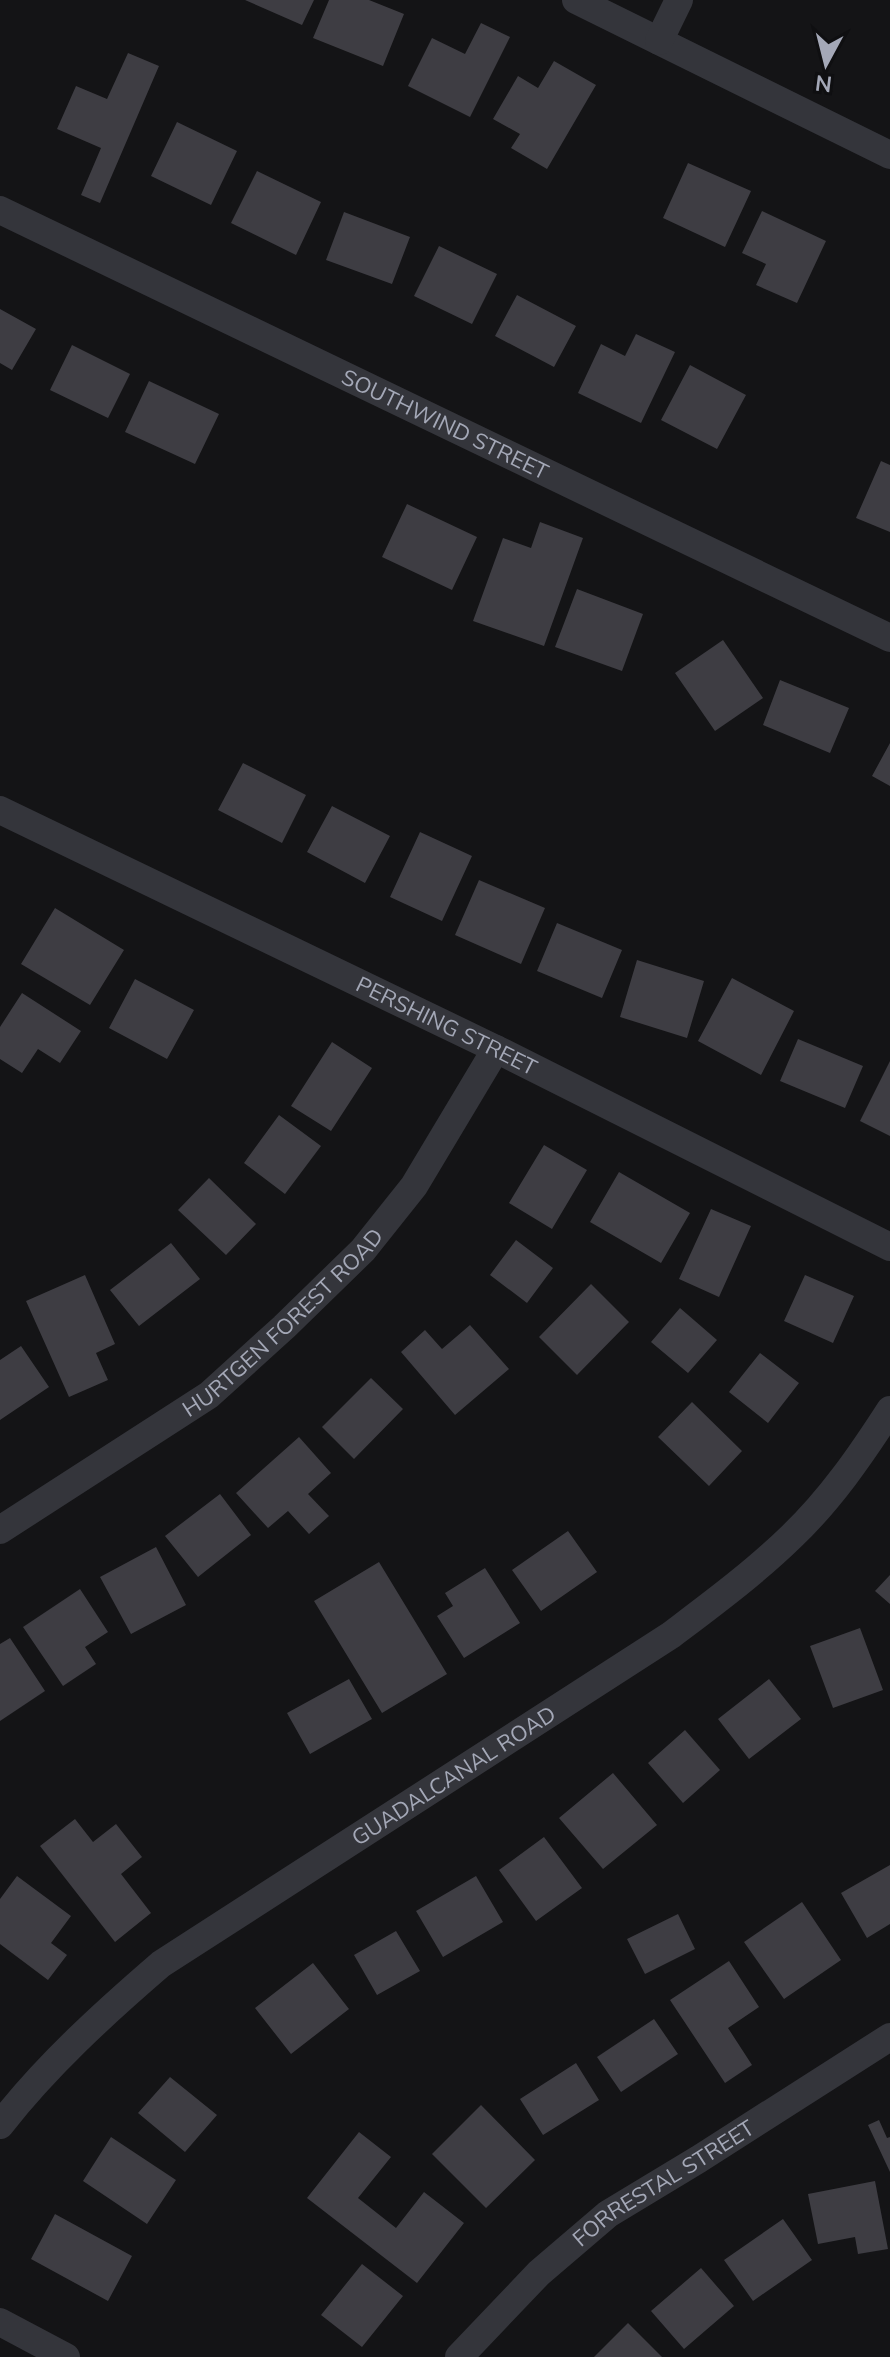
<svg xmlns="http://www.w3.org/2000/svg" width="890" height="2357" viewBox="0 0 890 2357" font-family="Mulish,sans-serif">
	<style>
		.building { fill: #3e3d43 }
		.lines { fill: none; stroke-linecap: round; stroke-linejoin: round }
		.street { stroke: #34353b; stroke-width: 28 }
		.labels { text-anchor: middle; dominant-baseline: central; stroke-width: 6; stroke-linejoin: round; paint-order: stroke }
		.street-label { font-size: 22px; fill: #a4a8b7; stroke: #0f0f11 }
	</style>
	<rect width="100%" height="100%" fill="#141416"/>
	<path class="building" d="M245 0H314L302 25Z
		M329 0H369L404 14 383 66 313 38Z
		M481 23 510 37 470 117 408 86 432 38 465 54Z
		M128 53 159 66 100 203 81 195 101 148 57 129 76 86 107 99Z
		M554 61 596 85 547 169 511 148 520 134 493 119 518 76 538 88Z
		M177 122 237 151 211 205 151 176Z
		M688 163 751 191 725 247 663 218Z
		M257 171 321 202 296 255 231 223Z
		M762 211 826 241 797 303 756 285 766 264 742 253Z
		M344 212 410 237 392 284 326 260Z
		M439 246 497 274 472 324 414 296Z
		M517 295 576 326 554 367 495 336Z
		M0 309 36 329 12 370 0 363Z
		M636 334 675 352 641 423 578 393 601 344 625 356Z
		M72 345 130 374 108 418 50 390Z
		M690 365 746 395 717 449 661 420Z
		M149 381 219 414 195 464 125 432Z
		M881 461 890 465V532L856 518Z
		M407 504 477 537 452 590 382 557Z
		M540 522 583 538 544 646 473 621 503 538 531 548Z
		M577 589 643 614 622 671 555 647Z
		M723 640 763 698 715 731 675 673Z
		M780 680 849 708 830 753 763 725Z
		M890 743V786L872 776Z
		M243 763 306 795 282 843 218 810Z
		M332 806 390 836 365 883 307 852Z
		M420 832 472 856 442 921 390 897Z
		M479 880 545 908 521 964 455 935Z
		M55 908 124 950 90 1005 21 964Z
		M557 923 622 950 602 998 537 971Z
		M637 960 704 981 687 1038 620 1017Z
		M732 978 794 1011 761 1075 698 1041Z
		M135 979 194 1010 167 1059 109 1028Z
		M22 993 81 1031 60 1063 38 1049 22 1073 0 1059V1027Z
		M798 1039 863 1066 845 1108 780 1081Z
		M332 1042 372 1068 331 1131 291 1106Z
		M890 1061V1136L860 1121Z
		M279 1115 321 1146 285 1194 244 1163Z
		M544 1145 587 1170 552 1229 509 1203Z
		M619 1172 690 1213 661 1263 590 1222Z
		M209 1178 256 1224 226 1255 178 1210Z
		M711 1209 751 1226 719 1297 679 1279Z
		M516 1240 553 1268 527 1303 490 1275Z
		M171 1243 200 1279 139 1326 110 1290Z
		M85 1275 115 1344 96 1353 108 1380 69 1397 26 1301Z
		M805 1275 854 1296 833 1343 784 1321Z
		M591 1284 629 1322 577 1375 539 1337Z
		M680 1308 717 1340 688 1373 651 1342Z
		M470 1325 509 1369 455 1415 401 1352 425 1330 442 1349Z
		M21 1346 49 1387 0 1420V1360Z
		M760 1353 799 1383 768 1423 729 1392Z
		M371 1378 403 1409 354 1459 322 1427Z
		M692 1402 742 1451 709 1486 658 1437Z
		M299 1437 331 1473 308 1494 329 1516 309 1534 288 1511 268 1528 236 1493Z
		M220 1494 251 1535 198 1577 165 1536Z
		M568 1531 597 1572 541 1611 512 1570Z
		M156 1547 186 1605 131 1634 100 1577Z
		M379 1562 447 1674 382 1713 314 1601Z
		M485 1568 520 1623 464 1658 437 1616 453 1606 445 1593Z
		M890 1575V1604L875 1591Z
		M80 1589 108 1632 85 1647 96 1664 63 1686 23 1627Z
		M860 1628 883 1690 833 1708 810 1646Z
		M10 1638 45 1691 0 1721V1644Z
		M349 1679 372 1719 310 1754 287 1713Z
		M769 1679 801 1719 749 1759 718 1719Z
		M685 1730 720 1770 683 1803 648 1763Z
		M613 1773 657 1825 603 1869 559 1818Z
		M75 1819 93 1842 116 1824 142 1857 121 1874 151 1913 115 1942 40 1846Z
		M544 1837 582 1888 536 1921 499 1870Z
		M890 1865V1924L867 1938 841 1893Z
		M17 1876 71 1916 51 1943 67 1955 48 1980 0 1944V1899Z
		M476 1876 503 1922 443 1957 416 1911Z
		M802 1902 841 1960 784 1999 744 1942Z
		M678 1914 695 1949 645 1974 627 1939Z
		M396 1931 420 1971 377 1995 354 1955Z
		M729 1961 759 2007 728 2028 752 2065 725 2083 670 2000Z
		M313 1963 349 2009 291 2054 255 2008Z
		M654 2019 678 2054 621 2092 597 2057Z
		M576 2063 599 2100 543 2135 520 2099Z
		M170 2077 217 2115 185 2152 138 2113Z
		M481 2105 535 2160 486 2208 432 2154Z
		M879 2120 887 2138 890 2137V2172L868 2125Z
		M359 2132 391 2157 358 2198 396 2228 424 2192 464 2223 417 2283 307 2198Z
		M111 2137 176 2180 147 2224 83 2181Z
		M875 2181 888 2249 858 2254 855 2237 818 2244 808 2194Z
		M55 2214 132 2256 108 2301 31 2259Z
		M783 2219 812 2260 753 2301 724 2260Z
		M362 2264 403 2296 362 2347 321 2315Z
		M701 2268 734 2306 684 2349 651 2311Z
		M628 2323 662 2357H594Z"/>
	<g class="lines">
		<g class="street">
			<path d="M576 0 890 155"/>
			<path d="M659 41 679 0"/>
			<path id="s1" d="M0 210 890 638"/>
			<path id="s2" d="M0 810 496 1049 890 1247"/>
			<path id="s3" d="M0 1530 209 1395 284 1327 363 1250 414 1186 496 1049"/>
			<path id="s4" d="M0 2125C47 2065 103 2014 161 1964L671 1635C712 1604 754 1573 791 1537 830 1500 861 1455 890 1410"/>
			<path d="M0 2322 66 2357"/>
			<path id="s5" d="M459 2357 539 2273 608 2214 699 2159 890 2037"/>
		</g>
	</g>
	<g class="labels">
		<g class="street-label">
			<text stroke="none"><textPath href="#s1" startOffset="494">SOUTHWIND STREET</textPath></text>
			<text stroke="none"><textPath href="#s2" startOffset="496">PERSHING STREET</textPath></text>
			<text stroke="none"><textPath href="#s3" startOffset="352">HURTGEN FOREST ROAD</textPath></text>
			<text stroke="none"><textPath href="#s4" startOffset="576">GUADALCANAL ROAD</textPath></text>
			<text stroke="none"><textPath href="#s5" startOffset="270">FORRESTAL STREET</textPath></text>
		</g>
	</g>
	<g transform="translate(826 64) rotate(187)" stroke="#0f0f11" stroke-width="6" paint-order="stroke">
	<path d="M0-6L14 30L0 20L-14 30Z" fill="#a4a8b7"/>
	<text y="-12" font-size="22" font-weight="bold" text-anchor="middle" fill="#a4a8b7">N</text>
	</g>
</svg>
